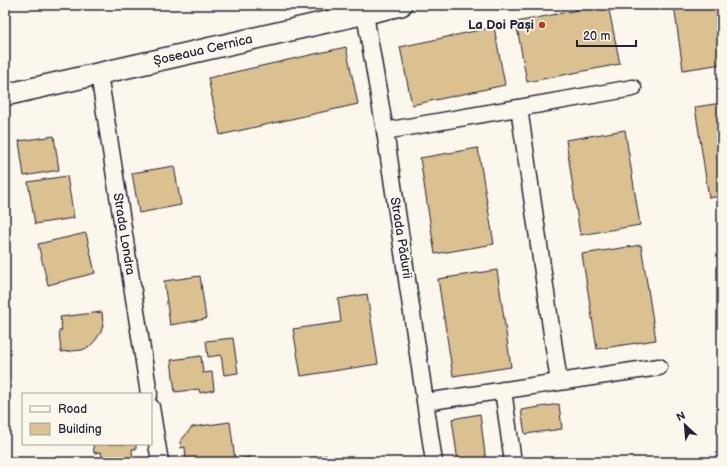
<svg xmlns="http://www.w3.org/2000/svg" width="727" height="467" viewBox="0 0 727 467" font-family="'Balsamiq Sans',sans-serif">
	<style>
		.building { fill: #dbc090; stroke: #22223b }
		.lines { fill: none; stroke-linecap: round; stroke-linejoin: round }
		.minor-casing { stroke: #22223b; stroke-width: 19 }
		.tertiary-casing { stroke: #22223b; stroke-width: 24 }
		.minor { stroke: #fbf7ec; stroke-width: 16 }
		.tertiary { stroke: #fbf7ec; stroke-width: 21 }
		.poi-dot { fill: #c8321e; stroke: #fbf7ec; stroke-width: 1.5 }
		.labels { text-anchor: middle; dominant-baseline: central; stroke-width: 4; stroke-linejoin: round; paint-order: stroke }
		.poi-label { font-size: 13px; font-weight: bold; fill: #22223b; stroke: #fbf7ec; text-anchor: end }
		.street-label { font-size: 13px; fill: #22223b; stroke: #fbf7ec }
	</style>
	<rect width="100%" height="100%" fill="#fbf7ec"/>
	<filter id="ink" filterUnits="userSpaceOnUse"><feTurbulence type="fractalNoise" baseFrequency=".025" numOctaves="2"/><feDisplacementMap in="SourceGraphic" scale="8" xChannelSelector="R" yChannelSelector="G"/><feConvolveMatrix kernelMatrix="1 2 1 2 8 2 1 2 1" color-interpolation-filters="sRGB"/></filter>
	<g filter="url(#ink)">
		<path class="building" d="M603 5H608L620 64 527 82 516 22Z
			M674 5H722V64L683 70Z
			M494 27 505 85 412 105 400 47Z
			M346 47 358 104 220 135 208 78Z
			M722 103V196L709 198 695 107Z
			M625 130 640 225 580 235 566 140Z
			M54 136 59 170 24 176 19 141Z
			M478 148 494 244 435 254 420 158Z
			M174 166 181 205 139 213 132 173Z
			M67 176 74 218 35 224 28 182Z
			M86 233 95 273 48 285 38 244Z
			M641 245 656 340 597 349 582 254Z
			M497 270 511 367 453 376 438 279Z
			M200 276 206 319 170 325 164 281Z
			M367 294 378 364 301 376 293 329 341 322 338 299Z
			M102 312 103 325 101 332 95 341 89 347 82 350 61 352 59 331 62 330 60 317Z
			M233 338 238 373 224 375 221 355 208 357 206 341Z
			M201 356 203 373 212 372 214 390 200 393 199 389 175 392 171 360Z
			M559 404 562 429 525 434 521 410Z
			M480 414 486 462H458L452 419Z
			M230 422 235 460 250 457 251 462H212L211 458 186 461 185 447 181 448 180 442 192 427Z
			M93 444H136V449H132L133 462H103L101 452 94 453Z
			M327 455 329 462H290Z"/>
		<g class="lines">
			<g class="minor-casing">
				<path id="minor" d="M365 14 385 131 434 462
					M99 74 149 394
					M519 108 559 382
					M385 131 633 88
					M503 390 513 462
					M425 402 659 367
					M151 407 160 462"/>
			</g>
			<g class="tertiary-casing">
				<path id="tertiary" d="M5 95 401 5"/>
			</g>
			<use href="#minor" class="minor"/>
			<use href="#tertiary" class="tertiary"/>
		</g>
	</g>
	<circle class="poi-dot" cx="542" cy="25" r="4"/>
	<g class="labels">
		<g class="poi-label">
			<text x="534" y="25">La Doi Pași</text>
		</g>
		<g class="street-label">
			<text transform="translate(203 50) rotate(-13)">Șoseaua Cernica</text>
			<text transform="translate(124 234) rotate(81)">Strada Londra</text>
			<text transform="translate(401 238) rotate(81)">Strada Pădurii</text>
		</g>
	</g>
	<rect width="727" height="467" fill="none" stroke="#fbf7ec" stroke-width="20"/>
	<rect x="10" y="10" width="707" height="447" fill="none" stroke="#22223b" stroke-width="1.5" filter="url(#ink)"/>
	<rect x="22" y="393" width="130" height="52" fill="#fbf7ec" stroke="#a4a2a5"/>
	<rect x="30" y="406" width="20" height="6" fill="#fbf7ec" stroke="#a4a2a5"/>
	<text x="58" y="413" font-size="12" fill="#22223b">Road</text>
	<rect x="30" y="423" width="20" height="12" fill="#dbc090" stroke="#a4a2a5"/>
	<text x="58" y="433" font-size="12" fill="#22223b">Building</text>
	<g transform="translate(685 425) rotate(334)" stroke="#fbf7ec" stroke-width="3" paint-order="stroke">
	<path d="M0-3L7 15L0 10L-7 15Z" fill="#22223b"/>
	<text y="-6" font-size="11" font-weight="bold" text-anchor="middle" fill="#22223b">N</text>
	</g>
	<path d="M577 40v6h59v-6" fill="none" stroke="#22223b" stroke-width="2"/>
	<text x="583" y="40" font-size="12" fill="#22223b" stroke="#fbf7ec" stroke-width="3" paint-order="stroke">20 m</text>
</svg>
